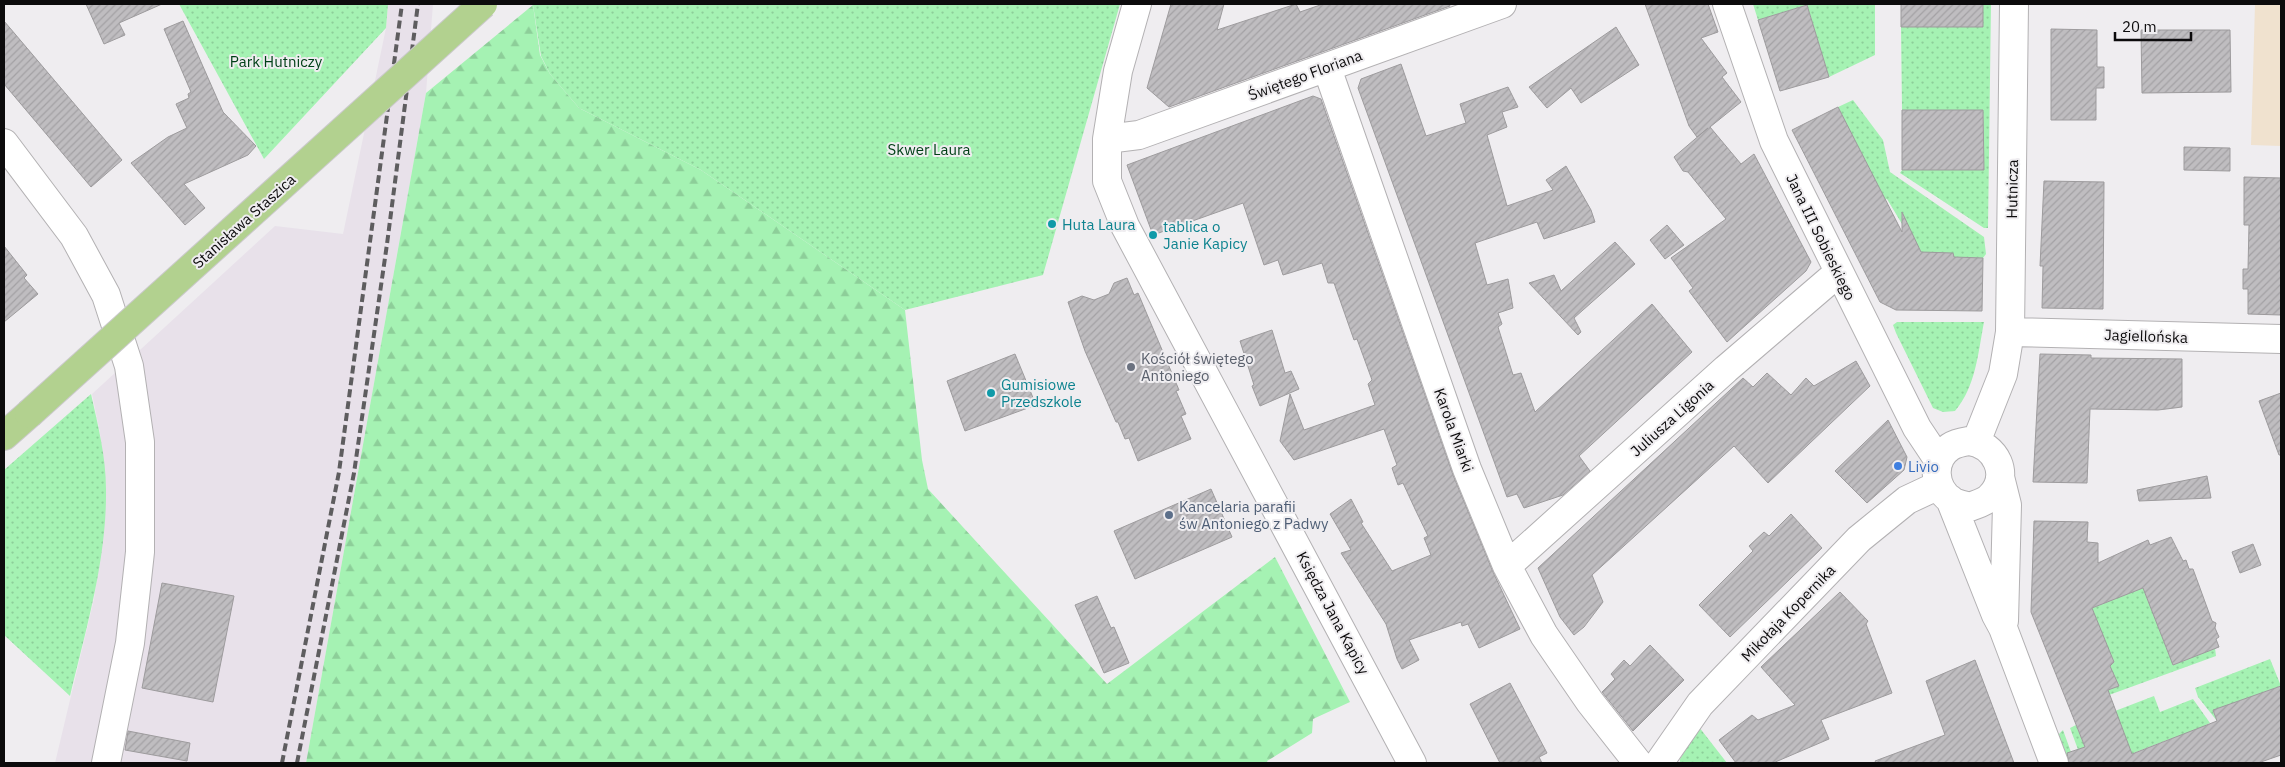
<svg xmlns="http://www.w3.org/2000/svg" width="2285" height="767" viewBox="0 0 2285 767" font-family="'IBM Plex Sans',sans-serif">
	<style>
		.built { fill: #e8e1ea }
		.education { fill: #f0e2cf }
		.green { fill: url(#green-dots) }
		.forest { fill: url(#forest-firs) }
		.building { fill: url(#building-hatch); stroke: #9d9b9d }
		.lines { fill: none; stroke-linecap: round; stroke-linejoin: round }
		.minor-casing { stroke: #b3b1b3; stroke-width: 30 }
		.major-casing { stroke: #cac9ca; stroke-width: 30 }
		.minor { stroke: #fff; stroke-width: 28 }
		.major { stroke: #b2d18f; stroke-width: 28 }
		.rail { stroke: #5e5d5f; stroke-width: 4; stroke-dasharray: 8 4; stroke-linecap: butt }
		.major-bridge-casing { stroke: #cac9ca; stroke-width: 30; stroke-linecap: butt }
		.major-bridge { stroke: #b2d18f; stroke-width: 28 }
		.culture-dot { fill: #0f9aa8; stroke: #efedf0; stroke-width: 2 }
		.worship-dot { fill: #6b7280; stroke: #efedf0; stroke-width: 2 }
		.shop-dot { fill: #3f7fe0; stroke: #efedf0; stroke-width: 2 }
		.service-dot { fill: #5c6f8a; stroke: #efedf0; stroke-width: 2 }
		.labels { text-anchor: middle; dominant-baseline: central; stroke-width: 4; stroke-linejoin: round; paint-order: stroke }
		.park-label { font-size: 15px; fill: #004017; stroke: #efedf0 }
		.street-label { font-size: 15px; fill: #0c0b0c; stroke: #efedf0 }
		.culture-label { font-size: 15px; fill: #0d838f; stroke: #efedf0; text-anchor: start }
		.worship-label { font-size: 15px; fill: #5b616d; stroke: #efedf0; text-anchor: start }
		.shop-label { font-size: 15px; fill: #366cbe; stroke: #efedf0; text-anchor: start }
		.service-label { font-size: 15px; fill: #4e5e75; stroke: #efedf0; text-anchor: start }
	</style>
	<defs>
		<pattern id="green-dots" width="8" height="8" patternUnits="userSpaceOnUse" patternTransform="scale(1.25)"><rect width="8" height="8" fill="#a5f2b3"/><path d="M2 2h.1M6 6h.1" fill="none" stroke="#8dce99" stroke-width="1.8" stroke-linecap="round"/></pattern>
		<pattern id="forest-firs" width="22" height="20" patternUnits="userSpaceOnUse" patternTransform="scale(1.25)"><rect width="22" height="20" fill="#a5f2b3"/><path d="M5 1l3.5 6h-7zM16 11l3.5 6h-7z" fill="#8dce99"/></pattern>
		<pattern id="building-hatch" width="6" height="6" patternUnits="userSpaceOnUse" patternTransform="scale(1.25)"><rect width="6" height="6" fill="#bfbdc0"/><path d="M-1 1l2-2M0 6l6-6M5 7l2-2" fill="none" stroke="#a3a1a4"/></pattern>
	</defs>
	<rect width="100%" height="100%" fill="#efedf0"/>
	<path class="built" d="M388 4H433L426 93 306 763H55L94 599 102 542 106 488 100 433 92 394 275 226 343 234 386 28Z"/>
	<path class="education" d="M2255 4H2281V146L2251 145Z"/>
	<path class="green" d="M179 4H388L386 28 264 159Z
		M534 4H1120L1043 275 905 310 701 170 579 108 550 74 541 56 533 5Z
		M1753 4H1875V55L1829 77 1807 5 1758 20Z
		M1983 4H1991L1988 228H1984L1900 173 1902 170H1984L1983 110H1902L1901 27H1983Z
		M1853 100 1883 140 1890 172 1984 237 1986 254 1983 258 1919 257 1907 223 1902 224 1887 199 1840 222 1872 174 1838 107Z
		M1897 322H1984C1978 353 1976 386 1955 411L1943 412 1933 408 1896 333 1893 325Z
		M91 394C98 425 106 457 106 489 107 559 86 629 70 696L4 635V470Z
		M2140 579 2173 665 2215 648 2216 656 2109 695 2107 690 2118 686 2110 666 2114 662 2088 610 2109 601Z
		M2270 659 2281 686 2213 711 2217 721 2198 697 2195 688Z
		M2154 696 2160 712 2193 699 2210 723 2206 725 2207 729 2170 739 2131 754 2115 711Z
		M2076 725 2085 747 2082 748 2088 763H2083L2070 728Z
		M1699 727 1727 763H1680V759Z
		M2063 730 2075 763H2065L2057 740 2059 734Z"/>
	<path class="forest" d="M533 5 540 55 550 74 579 108 701 170 905 310 922 460 928 489 1107 684 1275 557 1350 702 1313 719 1312 733 1267 761 1268 763H306L426 93Z"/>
	<path class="building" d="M86 4H162L119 23 125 35 104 44Z
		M1171 4H1224L1217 30 1296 4 1300 12 1323 4H1449L1450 6 1169 107 1147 88Z
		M1645 4H1708L1718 32 1701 38 1727 73 1722 77 1741 102 1710 127 1741 164 1754 154 1811 262 1806 271 1727 342 1689 291 1693 288 1671 258 1726 219 1688 172 1683 171 1674 157 1708 128 1697 137 1689 126Z
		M1901 4H1983V27H1901Z
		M1807 5 1829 77 1780 91 1758 20Z
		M4 21 122 160 91 187 4 84Z
		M183 21 223 112 256 146 248 155 184 184 205 208 185 225 131 163 168 137 187 128 176 104 189 98 188 94 191 92 164 29Z
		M1616 27 1639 65 1581 103 1571 88 1547 108 1529 87Z
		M2051 29 2097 30V67H2104V88H2096V120H2051Z
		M2141 30H2230L2231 92 2142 93Z
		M1401 64 1426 136 1466 123 1460 104 1508 87 1518 107 1502 112 1507 127 1487 135 1507 206 1553 190 1546 180 1566 166 1591 210 1595 222 1544 239 1537 222 1475 243 1487 285 1508 279 1513 308 1498 313 1502 324 1498 327 1513 375 1521 373 1535 412 1652 304 1692 352 1579 456 1590 471 1563 495 1524 508 1517 494 1507 497 1358 88 1361 79Z
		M1313 96 1321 99 1453 475 1493 572 1520 629 1479 648 1468 624 1462 626 1461 622 1409 640 1419 660 1402 669 1397 659 1386 624 1341 553 1351 550 1330 514 1351 499 1363 522 1361 523 1392 571 1431 555 1424 538 1428 536 1415 509 1403 483 1398 485 1392 468 1397 465 1384 429 1294 460 1280 441 1290 394 1304 430 1375 405 1368 384 1372 380 1357 339 1354 340 1334 283H1328L1322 263 1283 275 1278 260 1264 265 1243 203 1153 235 1127 165Z
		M1838 107 1902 232V212L1921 252 1953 253 1954 257 1983 258 1982 311 1896 310 1880 302 1792 130Z
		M1902 110H1983L1984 170H1902Z
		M2184 147 2230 148V171L2184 170Z
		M2244 177 2281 178V315L2248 314V289H2243V269H2248L2249 225H2244Z
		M2044 181 2104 182 2103 309 2042 308 2043 266H2040Z
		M1667 225 1684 245 1665 259 1650 240Z
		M1615 242 1635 264 1574 318 1581 332 1578 335 1529 283 1554 275 1561 291Z
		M4 246 27 275 24 278 38 294 4 322Z
		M1127 278 1134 295 1138 293 1179 390 1176 391 1186 414 1181 416 1191 439 1138 461 1129 438 1125 439 1118 422H1116L1085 351 1068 302 1082 296 1094 300 1109 294 1114 283Z
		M1272 330 1285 373 1291 371 1299 389 1260 406 1252 386 1254 385 1240 341Z
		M1015 354 1036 405 965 431 947 381Z
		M2040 354 2091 355V358L2182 359V407L2158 410 2090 409 2087 483 2033 482Z
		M1856 361 1870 386 1768 483 1734 446 1592 575 1603 602 1584 627 1574 635 1560 617 1538 568 1743 378 1753 387 1767 373 1791 395 1806 378 1814 386Z
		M2281 393V455H2279L2259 401Z
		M1888 420 1907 457 1904 470 1867 503 1835 471Z
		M2207 476 2211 498 2139 501 2137 490Z
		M1211 489 1232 537 1135 579 1114 531Z
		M1791 514 1822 548 1730 637 1699 605 1753 551 1749 546 1764 532 1769 536Z
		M2034 521 2088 522 2087 542 2098 543V563L2148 540 2150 545 2171 537 2183 561 2186 560 2189 569H2193L2212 621 2216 623 2215 628 2219 637 2216 639 2219 647 2173 665 2143 588 2092 608 2114 662 2110 666 2119 686 2108 690 2132 754 2217 721 2213 710 2281 686V755L2258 763H2069L2067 753 2085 747 2031 612Z
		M2253 544 2261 565 2240 573 2232 552Z
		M162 583 234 596 213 702 142 688Z
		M1840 592 1868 621 1866 624 1892 693 1821 720 1829 739 1773 763H1736L1719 740 1752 715 1758 720 1795 705 1761 667Z
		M1097 596 1111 628 1114 627 1129 663 1104 673 1075 605Z
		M1650 645 1684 680 1633 731 1602 692 1615 679 1611 674 1624 660 1630 666Z
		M1975 660 2014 763H1876L1875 761 1945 735 1926 681Z
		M1510 683 1547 753 1539 757 1542 763H1500L1470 704Z
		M128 731 190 743 187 761 125 750Z"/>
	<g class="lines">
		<g class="minor-casing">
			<path id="minor" d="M1137 4 1118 71 1107 139V181L1125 226 1412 763
				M1727 4 1774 141 1917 428 1939 461
				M1327 68 1467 469 1507 566 1544 635 1590 702 1638 763
				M1107 139 1139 135 1502 4
				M4 143 74 236 106 295 129 366 140 442V552L130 643 106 763
				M2010 332 2281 339
				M1969 441C1996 445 2011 475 1991 496 1986 502 1977 504 1970 507 1964 505 1957 504 1952 501 1933 488 1931 460 1950 447 1956 443 1963 442 1969 441Z
				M1976 442 2003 374 2010 332 2014 4
				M2000 477 2007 505 2004 621
				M1950 499 1996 615 2003 628 2054 763
				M1507 566 1726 369 1839 272
				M1659 763 1700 704 1859 539 1907 500 1939 485"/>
		</g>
		<g class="major-casing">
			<path id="major" d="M4 436 29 414"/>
		</g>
		<use href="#minor" class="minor"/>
		<use href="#major" class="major"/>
		<path class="rail" d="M282 763 339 472 402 4
			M297 763 354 473 387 244 418 4"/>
		<g class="major-bridge-casing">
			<path id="major-bridge" d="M29 414 483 4"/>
		</g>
		<use href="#major-bridge" class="major-bridge"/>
	</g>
	<g class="culture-dot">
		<circle cx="1052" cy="224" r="5"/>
		<circle cx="1153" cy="235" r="5"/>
		<circle cx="991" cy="393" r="5"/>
	</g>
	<circle class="worship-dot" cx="1131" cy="367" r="5"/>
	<circle class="shop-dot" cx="1898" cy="466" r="5"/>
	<circle class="service-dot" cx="1169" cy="515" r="5"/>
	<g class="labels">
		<g class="park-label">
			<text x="276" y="61">Park Hutniczy</text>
			<text x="929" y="149">Skwer Laura</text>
		</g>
		<g class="street-label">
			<text transform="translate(1305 75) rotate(-20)">Świętego Floriana</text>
			<text transform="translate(2012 189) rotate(-89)">Hutnicza</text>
			<text transform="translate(244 221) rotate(-42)">Stanisława Staszica</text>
			<text transform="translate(1821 237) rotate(64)">Jana III Sobieskiego</text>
			<text transform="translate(2146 336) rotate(2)">Jagiellońska</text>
			<text transform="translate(1672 418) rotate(-42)">Juliusza Ligonia</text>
			<text transform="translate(1454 430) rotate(70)">Karola Miarki</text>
			<text transform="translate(1333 613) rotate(62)">Księdza Jana Kapicy</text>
			<text transform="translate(1788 613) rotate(-46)">Mikołaja Kopernika</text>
		</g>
		<g class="culture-label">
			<text x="1062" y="224">Huta Laura</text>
			<text x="1163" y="226">tablica o<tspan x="1163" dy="17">Janie Kapicy</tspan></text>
			<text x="1001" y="384">Gumisiowe<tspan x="1001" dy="17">Przedszkole</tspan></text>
		</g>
		<g class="worship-label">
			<text x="1141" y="358">Kościół świętego<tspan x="1141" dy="17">Antoniego</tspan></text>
		</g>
		<g class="shop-label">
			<text x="1908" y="466">Livio</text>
		</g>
		<g class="service-label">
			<text x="1179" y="506">Kancelaria parafii<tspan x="1179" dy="17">św Antoniego z Padwy</tspan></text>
		</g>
	</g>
	<rect width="2285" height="767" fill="none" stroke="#0c0b0c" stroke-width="10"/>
	<path d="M2115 32v8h76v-8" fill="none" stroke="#0c0b0c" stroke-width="2.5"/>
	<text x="2122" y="32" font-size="15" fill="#0c0b0c" stroke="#efedf0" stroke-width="4" paint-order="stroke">20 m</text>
</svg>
